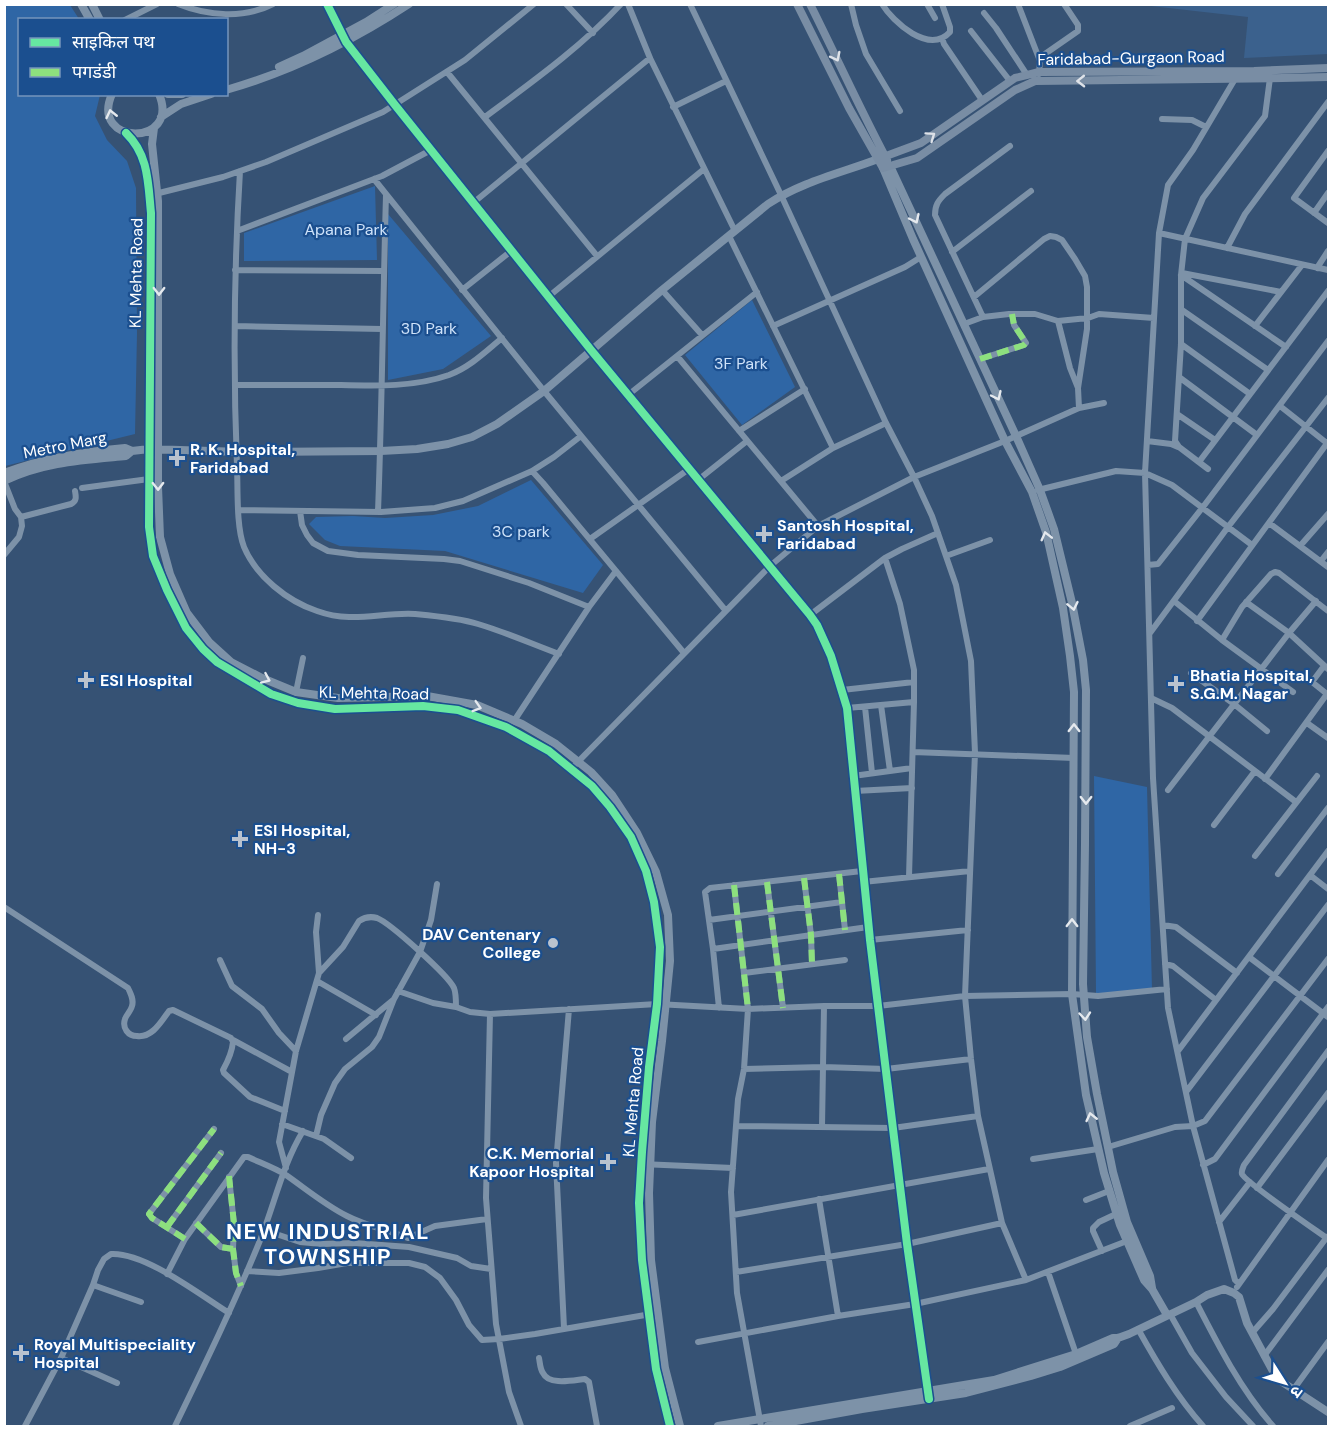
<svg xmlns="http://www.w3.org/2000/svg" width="1333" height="1431" viewBox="0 0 1333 1431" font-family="'DM Sans','Noto Sans Devanagari',sans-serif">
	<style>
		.green { fill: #2f66a5 }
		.water { fill: #3b618d }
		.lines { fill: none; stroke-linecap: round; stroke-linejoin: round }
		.minor { stroke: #7d92a8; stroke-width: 6 }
		.tertiary { stroke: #7d92a8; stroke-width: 8 }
		.secondary { stroke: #798da4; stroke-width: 8 }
		.quiet { stroke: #8de07e; stroke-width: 6; stroke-dasharray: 12 6; stroke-linecap: butt }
		.cycleway-casing { stroke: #1b4f8f; stroke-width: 11 }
		.cycleway { stroke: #66e7a1; stroke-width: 8 }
		.oneway { stroke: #dee2e8 }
		.oneway2 { stroke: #e5e9ee }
		.poi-dot { fill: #b9c2ce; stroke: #1b4f8f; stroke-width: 2 }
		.labels { text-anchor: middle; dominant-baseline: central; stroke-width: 4.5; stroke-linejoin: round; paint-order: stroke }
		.street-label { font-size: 16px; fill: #fff; stroke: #1b4f8f }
		.park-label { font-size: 16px; fill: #cfe3fa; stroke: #1b4f8f }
		.poi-label { font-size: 16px; font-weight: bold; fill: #fff; stroke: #1b4f8f; text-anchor: start }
		.district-label { font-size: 22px; font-weight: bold; letter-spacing: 1.5px; fill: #fff; stroke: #1b4f8f }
	</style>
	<rect width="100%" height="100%" fill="#365274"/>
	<path class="green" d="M4 5H70L79 19 20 20V94L100 95 95 116 107 140 127 161 136 188 137 333 135 434 5 466Z
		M375 186 377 260 244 261V233Z
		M388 214 491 336 443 369 388 380Z
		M752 300 795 387 742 425 685 355Z
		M531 480 603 565 583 593 445 551 340 546 325 540 309 524 316 517 353 516 385 518 433 515 478 506Z
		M1094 776 1147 787 1152 990 1096 994Z"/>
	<path class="water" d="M1142 5H1328V54L1244 58 1248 17Z"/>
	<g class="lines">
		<path class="minor" d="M178 4C208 16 244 19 273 4
			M327 4 346 42 395 105 591 350 810 615 817 625 831 656 847 708 870 940 907 1244 928 1394
			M566 4 593 33
			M628 4 650 58 735 231
			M690 4 781 195 886 423 914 477 932 516 956 585 971 661 975 753 965 996 971 1059 978 1116 1002 1223 1026 1280
			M851 4 856 25 866 54 900 111
			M882 4C893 22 929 55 950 32V27L942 4
			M927 4 935 18
			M1018 4 1040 61
			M984 13 996 28 1027 75
			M125 20 157 4
			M971 31 1010 81
			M942 38 944 44 982 100
			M447 72 597 256
			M1039 74 1040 61 1042 56 1078 31V25L1064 4
			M1235 79 1193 150 1168 185 1159 233 1145 473 1153 778 1168 1008 1193 1126 1235 1280 1239 1284
			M673 107 726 81
			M485 117C532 82 580 48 621 4
			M1162 119 1192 120 1206 127
			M1328 151 1294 198 1328 223
			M240 171C234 269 233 368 237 466 238 488 236 527 244 547 256 576 287 601 317 611 353 624 380 612 415 614 436 616 459 618 478 624 505 632 532 644 559 654
			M374 179 544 391 726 611
			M155 194 223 177 266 162 383 112 465 60 534 4
			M473 203 650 58
			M1314 213 1328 193
			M237 231 382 176 431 150
			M1159 233 1328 270
			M729 236 833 448
			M1227 248 1245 214 1328 102
			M952 252 1031 191
			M1317 268 1328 251
			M235 270 384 271
			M1182 273 1281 292
			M1181 275 1286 347
			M462 290 511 251
			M662 290 702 335
			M548 297 704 169
			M974 297 1044 239 1050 236 1056 237 1062 240 1075 259 1085 276 1087 287V329L1078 388
			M1182 310 1268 370
			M983 317 935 215C935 205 938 201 945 194L1010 146
			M1058 321 1070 368 1078 388 1079 408
			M964 324 983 317 1009 314H1035L1058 321 1088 318 1099 314 1154 318
			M235 326 382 329
			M773 326 905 267 921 257
			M1255 326 1302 265
			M1181 344 1250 394
			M677 356 818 526
			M980 359 1024 345 1026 343 1014 325 1012 314
			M1179 377 1257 435
			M235 385C270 385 305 385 341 385 377 386 415 387 449 375 470 367 485 352 502 338
			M628 395 757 292
			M1280 406 1328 444
			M1177 414 1215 440
			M739 431 805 389
			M1147 441 1171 444 1178 447
			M1199 462 1328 291
			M1208 469 1179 447 1175 441 1181 344V275L1185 239 1203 198 1265 116 1270 78
			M532 471 543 483 684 653
			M698 480 747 441
			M4 481 15 509 21 517 22 526 19 537 4 555
			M781 481 833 448 886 423
			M82 488 149 479
			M1038 490 1116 471 1145 473 1172 485 1252 545
			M239 510 381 512 435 508 463 501 532 471 554 457 581 436
			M300 511 302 525 307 535 313 543 328 551 358 555 444 559 460 561 529 583 589 607
			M378 512C382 407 383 301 386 195
			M21 517 71 504C77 501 76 497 75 491
			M1269 523 1328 567
			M590 539 689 469
			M1300 546 1328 514
			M946 556 990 540
			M885 558 900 604 914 670V702L909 877
			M1321 561 1328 552
			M1148 565 1158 564 1203 507 1328 341
			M1174 601 1222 640 1242 607 1271 574 1275 572 1279 573 1328 611
			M1246 602 1289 633 1328 669
			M810 615 885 558 902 549 938 533
			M1197 621 1328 442
			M1150 633 1228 527 1328 398
			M1222 640 1293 692
			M1191 673 1234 704 1267 731
			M842 690 914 682
			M296 692 303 658
			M1151 698 1172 708 1296 802
			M881 705 890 771
			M865 707 872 773
			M847 708 914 702
			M514 721 589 607 616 571
			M1307 723 1328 738
			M913 752 1074 758
			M571 769 770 566 818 526 914 477 1005 441 1079 408 1104 403
			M853 776 912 768
			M1265 779 1327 694 1312 682 1324 666
			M1168 790 1289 633 1316 601
			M855 791 912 788
			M1214 825 1255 771
			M1255 856 1317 776
			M839 874 845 930
			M1278 874 1328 808
			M1310 875 1328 889
			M804 878 811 935 812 964
			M767 882 783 1008
			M863 882 970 871
			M734 885 748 1009 744 1069 738 1099 731 1192 737 1293 761 1426
			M4 907 128 988C131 994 134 1000 132 1006 131 1011 126 1015 125 1019 122 1028 128 1036 137 1036 152 1038 161 1022 169 1011L173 1010 231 1038 233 1042C232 1052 228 1061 223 1070L224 1073 250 1097 285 1111
			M709 920 842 902
			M1163 925 1176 927 1237 973
			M870 940 968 930
			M713 949 868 927
			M1249 957 1328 1017
			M220 960 232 986 262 1009 279 1033 296 1051
			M1165 964 1173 966 1216 1000
			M319 973 343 947 359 921C365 917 370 916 377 918 390 923 448 975 454 988 456 993 456 1001 456 1007L470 1012 490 1014
			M744 973 845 960
			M317 981 376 1015
			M398 991 433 1003 456 1007
			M719 1008 713 949 705 892 710 888 862 871
			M346 1039 393 1000
			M233 1040 292 1072
			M1178 1051 1328 851
			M1328 1051 1244 1165C1243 1168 1241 1171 1242 1174 1245 1182 1317 1231 1328 1239
			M744 1069 823 1067 886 1069 971 1059
			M1186 1092 1328 905
			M282 1124 324 1139 351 1158
			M736 1126 893 1128 978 1116
			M822 1127 824 1006
			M316 1136 321 1115 335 1083 345 1069 372 1047 379 1037 394 999 420 952 431 920 437 884
			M1108 1147 1175 1127 1193 1126 1205 1121 1328 959
			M1033 1159 1098 1149
			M641 1164 733 1168
			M1203 1165 1215 1159 1328 1007
			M286 1168 279 1142 296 1051 319 973 316 932 318 915
			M229 1177 234 1224 233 1249 236 1273 241 1286
			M1257 1188 1328 1093
			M819 1199 838 1316
			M1086 1200 1109 1191
			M733 1215 989 1169
			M1219 1222 1250 1182
			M196 1223 221 1247 233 1249
			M167 1227 221 1153
			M264 1230 300 1242 322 1244 354 1243 409 1247 457 1258 471 1266 491 1269
			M185 1239 152 1218 149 1214 214 1129
			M1102 1251 1093 1231V1228L1099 1222 1116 1214
			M247 1271 279 1273 318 1268 347 1263H409L425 1267 440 1278 456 1300 469 1325 482 1340 499 1339 535 1334 651 1314
			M736 1272 907 1244 1002 1223
			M1048 1272 1076 1354
			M167 1274 185 1239 244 1157H248C261 1163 275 1168 286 1175 306 1189 325 1205 347 1216 366 1226 388 1230 408 1238L435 1226 487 1219
			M93 1285 141 1302
			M1237 1287 1328 1160
			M1196 1302C1218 1345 1241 1390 1273 1426
			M1170 1314 1192 1353 1226 1397 1253 1426
			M564 1328 556 1163 569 1009
			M1138 1329C1157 1363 1177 1397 1203 1426
			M1252 1333 1273 1309 1327 1237
			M698 1342 838 1316 915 1304 1026 1280 1127 1241
			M1264 1356 1328 1270
			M61 1358 117 1383
			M539 1358C540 1363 540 1369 543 1373 549 1386 574 1380 585 1379L589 1382 597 1426
			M1293 1390 1328 1342
			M25 1426 61 1358 93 1285 98 1270 104 1259 111 1254C145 1252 200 1295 229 1313
			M175 1426C205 1364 235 1302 261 1238 275 1202 283 1164 303 1131
			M521 1426 509 1392 496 1324 486 1198 490 1014 657 1004 748 1009 824 1006H878L965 996 1072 994 1098 996 1167 989
			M1130 1426 1172 1408"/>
		<path class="tertiary" d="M81 4 90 20
			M92 4 100 20
			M279 67 303 56 366 22 394 4
			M226 90C293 71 351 42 409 4
			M112 94C89 146 181 147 159 94
			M168 94H182
			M161 117 181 104 211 94
			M154 128 152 144 158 201V487L160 537 170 574 187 613 209 642 231 662 262 678 296 692 338 698 427 696 477 705 522 724 556 744 591 772 612 795 637 833 656 872 668 915 670 961 662 1041 652 1122 649 1193 651 1260 665 1368 680 1426
			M126 133C149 155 148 184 151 213L149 527 153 556 167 590 186 628 203 649 217 662 271 694 298 703 335 709 423 706 458 710 506 727 549 751 592 786 610 807 631 837 646 871 654 902 660 947 657 1004 649 1067 642 1152 639 1203 642 1260 656 1369 670 1426
			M890 166 1016 436 1040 490 1054 529 1072 603 1083 660 1086 690 1085 844 1083 984 1087 1037 1097 1094 1113 1172 1127 1222 1150 1276 1152 1288
			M883 168 913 239 954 329 1005 441 1032 492 1046 532 1063 608 1070 656 1074 692 1072 994 1086 1095 1104 1173 1120 1225 1144 1280 1152 1289 1167 1315
			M4 473C43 458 84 452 125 448L132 451
			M4 481C42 462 84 460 126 456L132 451 149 449 242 452 381 451 417 449 448 444 472 437 497 424 544 391 662 290 768 204C801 182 841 173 878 159
			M718 1426 994 1380 1076 1354 1113 1338H1118L1129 1334 1196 1302 1207 1295 1224 1289 1234 1293 1239 1297 1247 1323 1274 1373 1279 1380 1328 1412
			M768 1426 862 1409 966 1393 1031 1376 1060 1367 1114 1344 1118 1338"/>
		<path class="secondary" d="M797 4 849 108 883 168 917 158 1015 90 1035 81 1283 78 1328 77
			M810 4C836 56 860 109 887 160
			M878 159 921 143 1015 78 1039 72 1254 71 1328 68"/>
		<path class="quiet" d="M980 359 1024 345 1026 343 1014 325 1012 314
			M839 874 845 930
			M804 878 811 935 812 964
			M767 882 783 1008
			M734 885 748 1009
			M229 1176 234 1224 233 1249 236 1273 241 1286
			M196 1223 221 1247 233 1249
			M167 1227 221 1153
			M185 1239 152 1218 149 1214 214 1129"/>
		<g class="cycleway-casing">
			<path id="cycleway" d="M327 4 346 42 395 105 591 350 810 615 817 625 831 656 847 708 870 940 907 1244 929 1399
				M126 133C149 155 148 184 151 213L149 527 153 556 167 590 186 628 203 649 217 662 271 694 298 703 335 709 423 706 458 710 506 727 549 751 592 786 610 807 631 837 646 871 654 902 660 947 657 1004 649 1067 642 1152 639 1203 642 1260 656 1369 670 1426"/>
		</g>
		<use href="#cycleway" class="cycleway"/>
	</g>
	<defs><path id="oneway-chevron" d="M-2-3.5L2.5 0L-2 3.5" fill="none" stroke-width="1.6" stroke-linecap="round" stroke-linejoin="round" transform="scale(1.5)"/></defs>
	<g class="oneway">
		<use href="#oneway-chevron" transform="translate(836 57) rotate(63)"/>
		<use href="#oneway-chevron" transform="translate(1081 81) rotate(179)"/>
		<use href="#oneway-chevron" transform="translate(931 136) rotate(-35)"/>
	</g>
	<g class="oneway2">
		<use href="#oneway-chevron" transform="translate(111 114) rotate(-103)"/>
		<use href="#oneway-chevron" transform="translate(915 219) rotate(65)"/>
		<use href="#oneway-chevron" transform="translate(159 291) rotate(90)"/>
		<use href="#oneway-chevron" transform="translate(997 396) rotate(65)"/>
		<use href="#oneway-chevron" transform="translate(158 486) rotate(89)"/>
		<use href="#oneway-chevron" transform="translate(1046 536) rotate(-104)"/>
		<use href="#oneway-chevron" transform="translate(1073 606) rotate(78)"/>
		<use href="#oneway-chevron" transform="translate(266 679) rotate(24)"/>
		<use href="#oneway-chevron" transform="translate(477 707) rotate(17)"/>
		<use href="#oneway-chevron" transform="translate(1074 728) rotate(-90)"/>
		<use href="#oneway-chevron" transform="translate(1086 800) rotate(90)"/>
		<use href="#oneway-chevron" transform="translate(1072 923) rotate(-90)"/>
		<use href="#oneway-chevron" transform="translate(1085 1016) rotate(85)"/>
		<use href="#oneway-chevron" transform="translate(1091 1117) rotate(-103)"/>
	</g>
	<g class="poi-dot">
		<path d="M174 449h6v6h6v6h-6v6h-6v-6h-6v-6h6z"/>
		<path d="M761 525h6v6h6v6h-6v6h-6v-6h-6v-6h6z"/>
		<path d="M83 671h6v6h6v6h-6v6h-6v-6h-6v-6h6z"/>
		<path d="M1173 675h6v6h6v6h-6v6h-6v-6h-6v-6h6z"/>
		<path d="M237 830h6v6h6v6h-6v6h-6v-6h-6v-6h6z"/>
		<circle cx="553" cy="943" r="6"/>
		<path d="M605 1153h6v6h6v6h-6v6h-6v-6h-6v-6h6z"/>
		<path d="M18 1344h6v6h6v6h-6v6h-6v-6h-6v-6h6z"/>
	</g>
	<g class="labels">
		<g class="street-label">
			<text transform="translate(1131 58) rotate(-1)">Faridabad-Gurgaon Road</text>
			<text transform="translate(136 273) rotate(-89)">KL Mehta Road</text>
			<text transform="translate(65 445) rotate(-11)">Metro Marg</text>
			<text transform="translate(374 693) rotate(1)">KL Mehta Road</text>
			<text transform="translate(633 1102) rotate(-85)">KL Mehta Road</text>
		</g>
		<g class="park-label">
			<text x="346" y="229">Apana Park</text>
			<text x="429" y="328">3D Park</text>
			<text x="741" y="363">3F Park</text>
			<text x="521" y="531">3C park</text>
		</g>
		<g class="poi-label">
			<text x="190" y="449">R. K. Hospital,<tspan x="190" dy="18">Faridabad</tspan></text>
			<text x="777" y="525">Santosh Hospital,<tspan x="777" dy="18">Faridabad</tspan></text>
			<text x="1190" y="675">Bhatia Hospital,<tspan x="1190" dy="18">S.G.M. Nagar</tspan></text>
			<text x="100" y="680">ESI Hospital</text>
			<text x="254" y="830">ESI Hospital,<tspan x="254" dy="18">NH-3</tspan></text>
			<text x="541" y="934" text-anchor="end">DAV Centenary<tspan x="541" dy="18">College</tspan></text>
			<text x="594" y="1153" text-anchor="end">C.K. Memorial<tspan x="594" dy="18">Kapoor Hospital</tspan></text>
			<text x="34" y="1344">Royal Multispeciality<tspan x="34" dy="18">Hospital</tspan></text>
		</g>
		<g class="district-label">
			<text x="328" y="1231">NEW INDUSTRIAL<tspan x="328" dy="25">TOWNSHIP</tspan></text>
		</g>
	</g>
	<rect width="1333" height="1431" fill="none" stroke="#ffffff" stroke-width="12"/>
	<rect x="18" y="18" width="210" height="78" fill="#1b4f8f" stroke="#7695bc" stroke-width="1.5"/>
	<rect x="30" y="38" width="30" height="9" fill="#66e7a1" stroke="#7695bc" stroke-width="1.5"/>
	<text x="72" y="48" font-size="18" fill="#ffffff">साइकिल पथ</text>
	<rect x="30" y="68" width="30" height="9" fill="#8de07e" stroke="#7695bc" stroke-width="1.5"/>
	<text x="72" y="78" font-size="18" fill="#ffffff">पगडंडी</text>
	<g transform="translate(1285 1383) rotate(127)" stroke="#1b4f8f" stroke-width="4.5" paint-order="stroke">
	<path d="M0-4.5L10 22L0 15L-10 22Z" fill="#ffffff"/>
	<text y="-9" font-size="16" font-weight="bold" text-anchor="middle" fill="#ffffff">उ</text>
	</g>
</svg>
